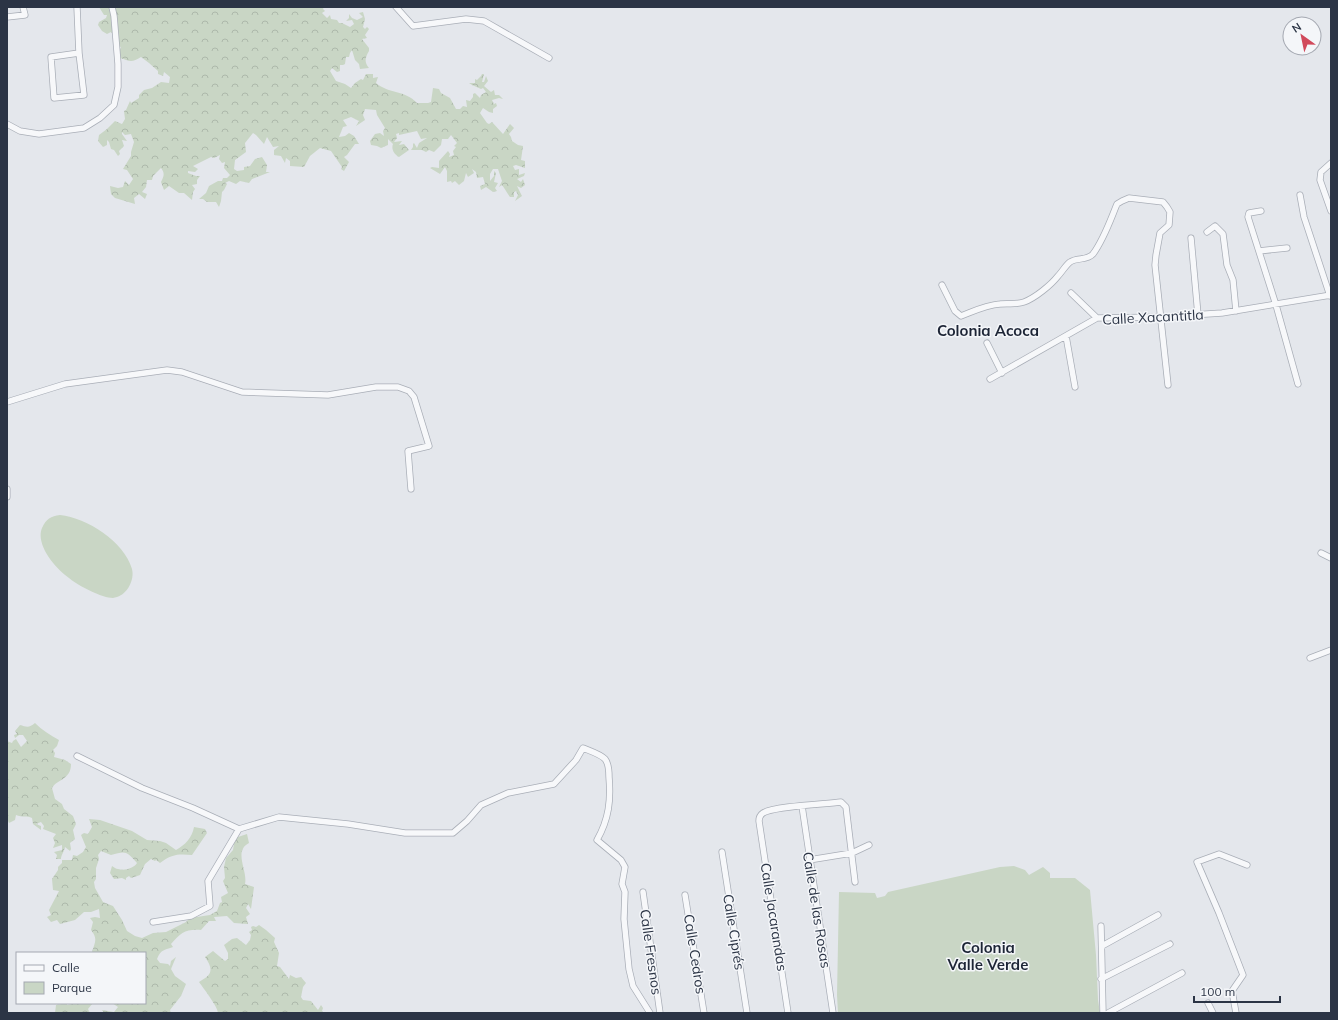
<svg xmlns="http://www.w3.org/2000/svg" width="1338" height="1020" viewBox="0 0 1338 1020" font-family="Mulish,sans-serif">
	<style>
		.forest { fill: url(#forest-crowns) }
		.park { fill: #c9d6c5 }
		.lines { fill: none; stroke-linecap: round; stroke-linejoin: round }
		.minor-casing { stroke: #a9aeb7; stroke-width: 7 }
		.minor { stroke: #f7f8fa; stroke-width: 5.5 }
		.labels { text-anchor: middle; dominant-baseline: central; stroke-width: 3; stroke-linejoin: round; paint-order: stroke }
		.street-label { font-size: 14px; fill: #2b3445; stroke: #f4f6f9 }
		.neighbourhood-label { font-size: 15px; font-weight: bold; fill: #1d2536; stroke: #f4f6f9 }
	</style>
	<defs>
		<pattern id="forest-crowns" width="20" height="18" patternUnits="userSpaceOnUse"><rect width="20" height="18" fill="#c9d6c5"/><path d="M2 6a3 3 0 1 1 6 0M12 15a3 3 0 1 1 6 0" fill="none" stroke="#adb8ab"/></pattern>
	</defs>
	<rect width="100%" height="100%" fill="#e4e7ec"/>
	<path class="forest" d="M99 7H324L323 9 325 11 322 13 327 18 330 15 331 19 337 20 339 23H342L350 27 354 24 352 20 346 21 349 18V14L352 18 357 20 363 17 359 13 363 12 365 19 363 27 365 29 367 27 369 29 365 35 367 38 362 39 369 48V51C365 58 364 62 369 68L360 69 359 64 355 60 352 50 350 53 349 57H346L345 64 343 65H340V71L337 72 332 68 330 71 336 81 345 84 351 88 355 83 361 79 363 80 366 74H373V78L378 77 376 83C389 94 405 90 417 103H428L431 102 433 88 439 89 441 93 450 98 456 109H460L463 106 467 107 466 100 470 101 473 97V94L475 93 480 98 481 95 486 92 483 88 481 89 472 85 469 83H475V79L477 80 481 76 482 74H484L482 82H484L486 76 488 81 484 86 491 92 494 90 495 95H499L503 99 499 98 492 100 494 104 496 103 497 106 493 109V113L489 112 483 108 480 113 487 123 489 124 492 122 503 134 510 124 514 128 509 134 511 137 512 141 518 145 523 146 521 160 525 161V168L516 165 513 166 515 170 519 169V175L525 173 524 176 517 179 521 182 523 179 525 185 521 188 517 186 522 196 515 201 518 195 516 191 514 192V197H510C507 193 505 189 502 185L499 187 502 181 498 169H493L490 174V181L494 176V171L496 173 494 182 498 183 495 188 497 191 493 192 486 187 481 190 480 186 485 184 483 177 477 178 476 172 472 169 474 173 468 177 466 173 464 181 459 185 455 181 452 183 451 181 447 182V171L445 167 440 174 430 168 432 167 439 168V161L448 151 450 154 449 157 454 155 453 151 456 147 454 146 457 143 451 135 448 139H442L441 145 434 152 429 150 426 152 422 150H411L413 147V144L414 143 417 148 419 143 427 138 421 139 417 131 399 135V133L396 134 397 138 394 142 402 141 399 145 404 144 409 150 399 157C394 154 391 149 393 144L388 139V145L381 148 377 146 371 145 370 141 375 134 380 133 384 136 383 131 385 128 377 115 376 110 365 109 363 115 365 120 356 126 359 121 351 117 343 120 347 126 343 127 339 137 345 136 349 133 354 136 359 144H355L347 155 344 157 349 162 344 171 341 169 342 167 331 151 320 148 310 156 304 167 290 166V161L286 158 285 163 281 156 274 155V150L279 146 273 147 267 137 264 144 256 135 253 133 245 143 246 152 235 160 234 169 237 171 244 170V167L250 166 255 159 262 157 267 165 266 172H270L252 179 249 183 240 181 236 184 229 181 225 183 227 184 224 190 222 192 221 201 219 207 216 202H207L203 199H199L206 193 209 186 218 181H222L223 178H227L230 175 224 168 225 162 222 163 219 159 220 155 214 158 211 157 193 166 198 169 195 172 188 171V173L196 176H200L197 180V184L192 185 195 189 193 192 192 200 184 193H179L169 186 164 190 161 182C164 176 165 173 161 168L153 176 152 180H147L146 187 142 192 147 194 145 199 139 194 134 198 135 204 115 198 111 194 110 186 118 188 123 187 125 181 129 185 133 179 127 170 123 169 131 156V152L134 142 131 134 125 135 122 132V134L127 141 122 140 124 146 119 151 120 154 118 156 114 150 111 149 109 142 107 140V145L103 147 98 141 99 135 107 129 115 121 122 124 125 119 124 111 126 110 130 101 131 103 139 98V95L144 90 152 88 161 82 169 83 170 77 164 72 163 76 158 74V71L149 63 141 57C132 63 129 61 120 58L119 52 121 47 115 45V38L111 32 107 34 102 31 98 25 99 22 106 18 107 15H104Z
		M35 723C42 730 50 735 59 740L57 746 53 750 55 753 54 757 65 760 71 764C71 780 57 779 52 788L55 799 62 804 64 809 73 816 76 824 73 830 75 839 70 843 71 849 70 851 65 847C64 852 61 855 61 859H56L57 855 54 852 62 850V845L53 848 55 843 53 838 56 834 43 829 44 826 41 822 36 824 41 826V830L33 824 32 818C27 815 22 818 16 815L15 820 9 823 7 819V741L12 743 13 741 16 739 21 747 27 741 23 735H19L15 738 14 735 17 734 15 731 20 725C27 727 29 728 35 723Z
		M89 819 100 820 132 831 147 840 160 841 166 843 176 850C185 845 192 838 194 827L205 829 207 833 192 855C178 854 172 854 160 863L156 860 155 861 151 859 145 864 140 875 131 878 129 876 126 878V880L122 878 114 879 110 873 112 866C114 867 116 869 118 869 125 871 134 868 137 863 126 851 126 851 111 855L101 851 98 855 99 859 96 868V879L94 882 95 888 103 902 113 906 122 920 127 931 135 936 142 938 153 933 166 932 186 922 190 918 210 915 217 911 220 903 222 902 221 897 228 893 223 881 225 878 224 867 226 858 233 850 235 838 247 834 249 843C233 851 248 871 245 884L254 887 251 909 248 904 246 908 250 914 246 917 248 924 234 923 227 916 214 917 216 921H209L201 930C185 929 181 933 171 944L173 947C165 950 161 949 157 959L160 963 168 964 170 966 171 961 176 957 171 969 175 976 186 984 181 996 170 1010 171 1013H104L102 1010 114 1012 118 1007 112 1003H145V953L92 952C95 942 98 939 91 930L93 922 90 918 95 917 100 918 99 909 91 912H84L75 920 60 924 57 920 51 922 47 917 51 915 49 910 59 891 53 890 52 879 58 870V867L62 863V860H72L73 855 77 856 83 852 86 847 81 835 84 833 88 834 92 827Z
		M259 925 266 930 275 938 274 942 279 953 277 966 280 967 289 979 290 975 296 978 301 977 306 983 303 987 301 997 303 1000 311 1001 318 1010 321 1005 323 1008 322 1011 324 1013H218C218 1007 204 989 199 982 212 975 214 970 205 957L213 951 225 961 228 959V953L224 945 232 939 237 938 246 945 250 940 251 935 249 932 252 930 251 927 253 926 256 927Z
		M67 1003V1005L75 1003 92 1004 88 1009 90 1013H55L56 1005Z"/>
	<path class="park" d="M60 515C87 518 124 541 132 569 135 581 126 597 113 598 107 598 100 595 95 593 86 589 76 584 69 578 56 569 35 545 42 528 46 519 51 516 60 515Z
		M1014 866 1025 870 1029 875 1043 867 1050 873V878H1075L1090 890 1096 955 1098 1000 1100 1013H838L837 995 839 892 875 893 877 898 885 896 888 892 1000 867Z"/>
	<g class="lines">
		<g class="minor-casing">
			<path id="minor" d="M77 7 79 53 84 95 54 98 51 57 79 53
				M396 7 413 26 466 19 484 21 549 58
				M7 17 25 15 23 7
				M7 124 20 131 39 134 84 128 100 118 114 105 118 87V64L114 16 112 7
				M1331 163 1321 172 1320 180 1331 211
				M1300 195 1304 217 1330 296
				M1261 211 1249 213 1248 217 1276 305 1298 384
				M1207 232 1215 226 1223 234 1227 265 1233 280 1236 311
				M1191 238 1198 315
				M1259 251 1287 248
				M942 285 955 311 961 316C974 311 986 305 1000 304 1008 303 1016 305 1024 302 1035 298 1051 285 1058 276 1062 272 1065 266 1070 262 1077 257 1087 261 1093 254 1104 239 1110 221 1117 204L1122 201 1129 198 1163 202 1167 207 1170 212 1169 225 1160 233 1156 255 1155 265 1168 385
				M1071 293 1097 318
				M1066 336 1075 387
				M987 343 1002 373
				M990 379 1097 318 1161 317 1222 313 1331 295
				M7 402 65 384 167 370 182 372 242 392 328 395 376 387H398L409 391 414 397 429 446 408 451 411 489
				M7 489V497
				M1321 553 1331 558
				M1310 658 1331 650
				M77 756 142 788 193 808 239 829 279 817 348 824 405 833H453L467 821 481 805 508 793 554 784 576 760 583 748C590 751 600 754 605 759 609 764 609 771 609 777 611 800 609 819 597 840L621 860 625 867 622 884 625 892 624 919 629 969 633 986 650 1013
				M802 806 833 1013
				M722 852 747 1013
				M809 860 852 853 869 845
				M643 892 660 1013
				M685 895 704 1013
				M153 922 191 916 210 906 208 881 239 829
				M1101 926 1103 1013
				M1102 946 1158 915
				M1101 979 1170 944
				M1208 1003 1213 1013
				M788 1013 759 821C759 818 760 815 763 813 774 806 826 804 841 802L846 807 855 882
				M1108 1013 1182 973
				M1236 1013 1232 991 1243 975 1219 913 1197 862 1219 854 1247 865"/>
		</g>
		<use href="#minor" class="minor"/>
	</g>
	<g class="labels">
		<g class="street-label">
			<text transform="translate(1153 317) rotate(-3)">Calle Xacantitla</text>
			<text transform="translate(817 910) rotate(81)">Calle de las Rosas</text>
			<text transform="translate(774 917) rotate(81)">Calle Jacarandas</text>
			<text transform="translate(734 932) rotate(81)">Calle Ciprés</text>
			<text transform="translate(651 952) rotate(82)">Calle Fresnos</text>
			<text transform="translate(695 954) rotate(81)">Calle Cedros</text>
		</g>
		<g class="neighbourhood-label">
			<text x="988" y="330">Colonia Acoca</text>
			<text x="988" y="947">Colonia<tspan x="988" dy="17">Valle Verde</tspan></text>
		</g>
	</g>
	<rect width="1338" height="1020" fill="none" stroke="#2b3445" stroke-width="16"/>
	<rect x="16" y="952" width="130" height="52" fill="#f4f6f9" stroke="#a4a8b1"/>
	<rect x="24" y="965" width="20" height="6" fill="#f7f8fa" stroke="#a4a8b1"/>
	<text x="52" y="972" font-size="12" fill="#2b3445">Calle</text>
	<rect x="24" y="982" width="20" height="12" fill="#c9d6c5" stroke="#a4a8b1"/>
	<text x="52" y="992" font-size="12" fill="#2b3445">Parque</text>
	<g transform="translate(1302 36) rotate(327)"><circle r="19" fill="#f4f6f9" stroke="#a4a8b1"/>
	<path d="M0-3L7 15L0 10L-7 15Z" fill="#d1495b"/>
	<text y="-6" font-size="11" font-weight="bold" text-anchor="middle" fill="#2b3445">N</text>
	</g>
	<path d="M1194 996v6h86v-6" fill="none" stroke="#2b3445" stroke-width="2"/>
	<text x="1200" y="996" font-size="12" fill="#2b3445" stroke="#f4f6f9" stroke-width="3" paint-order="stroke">100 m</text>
</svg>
